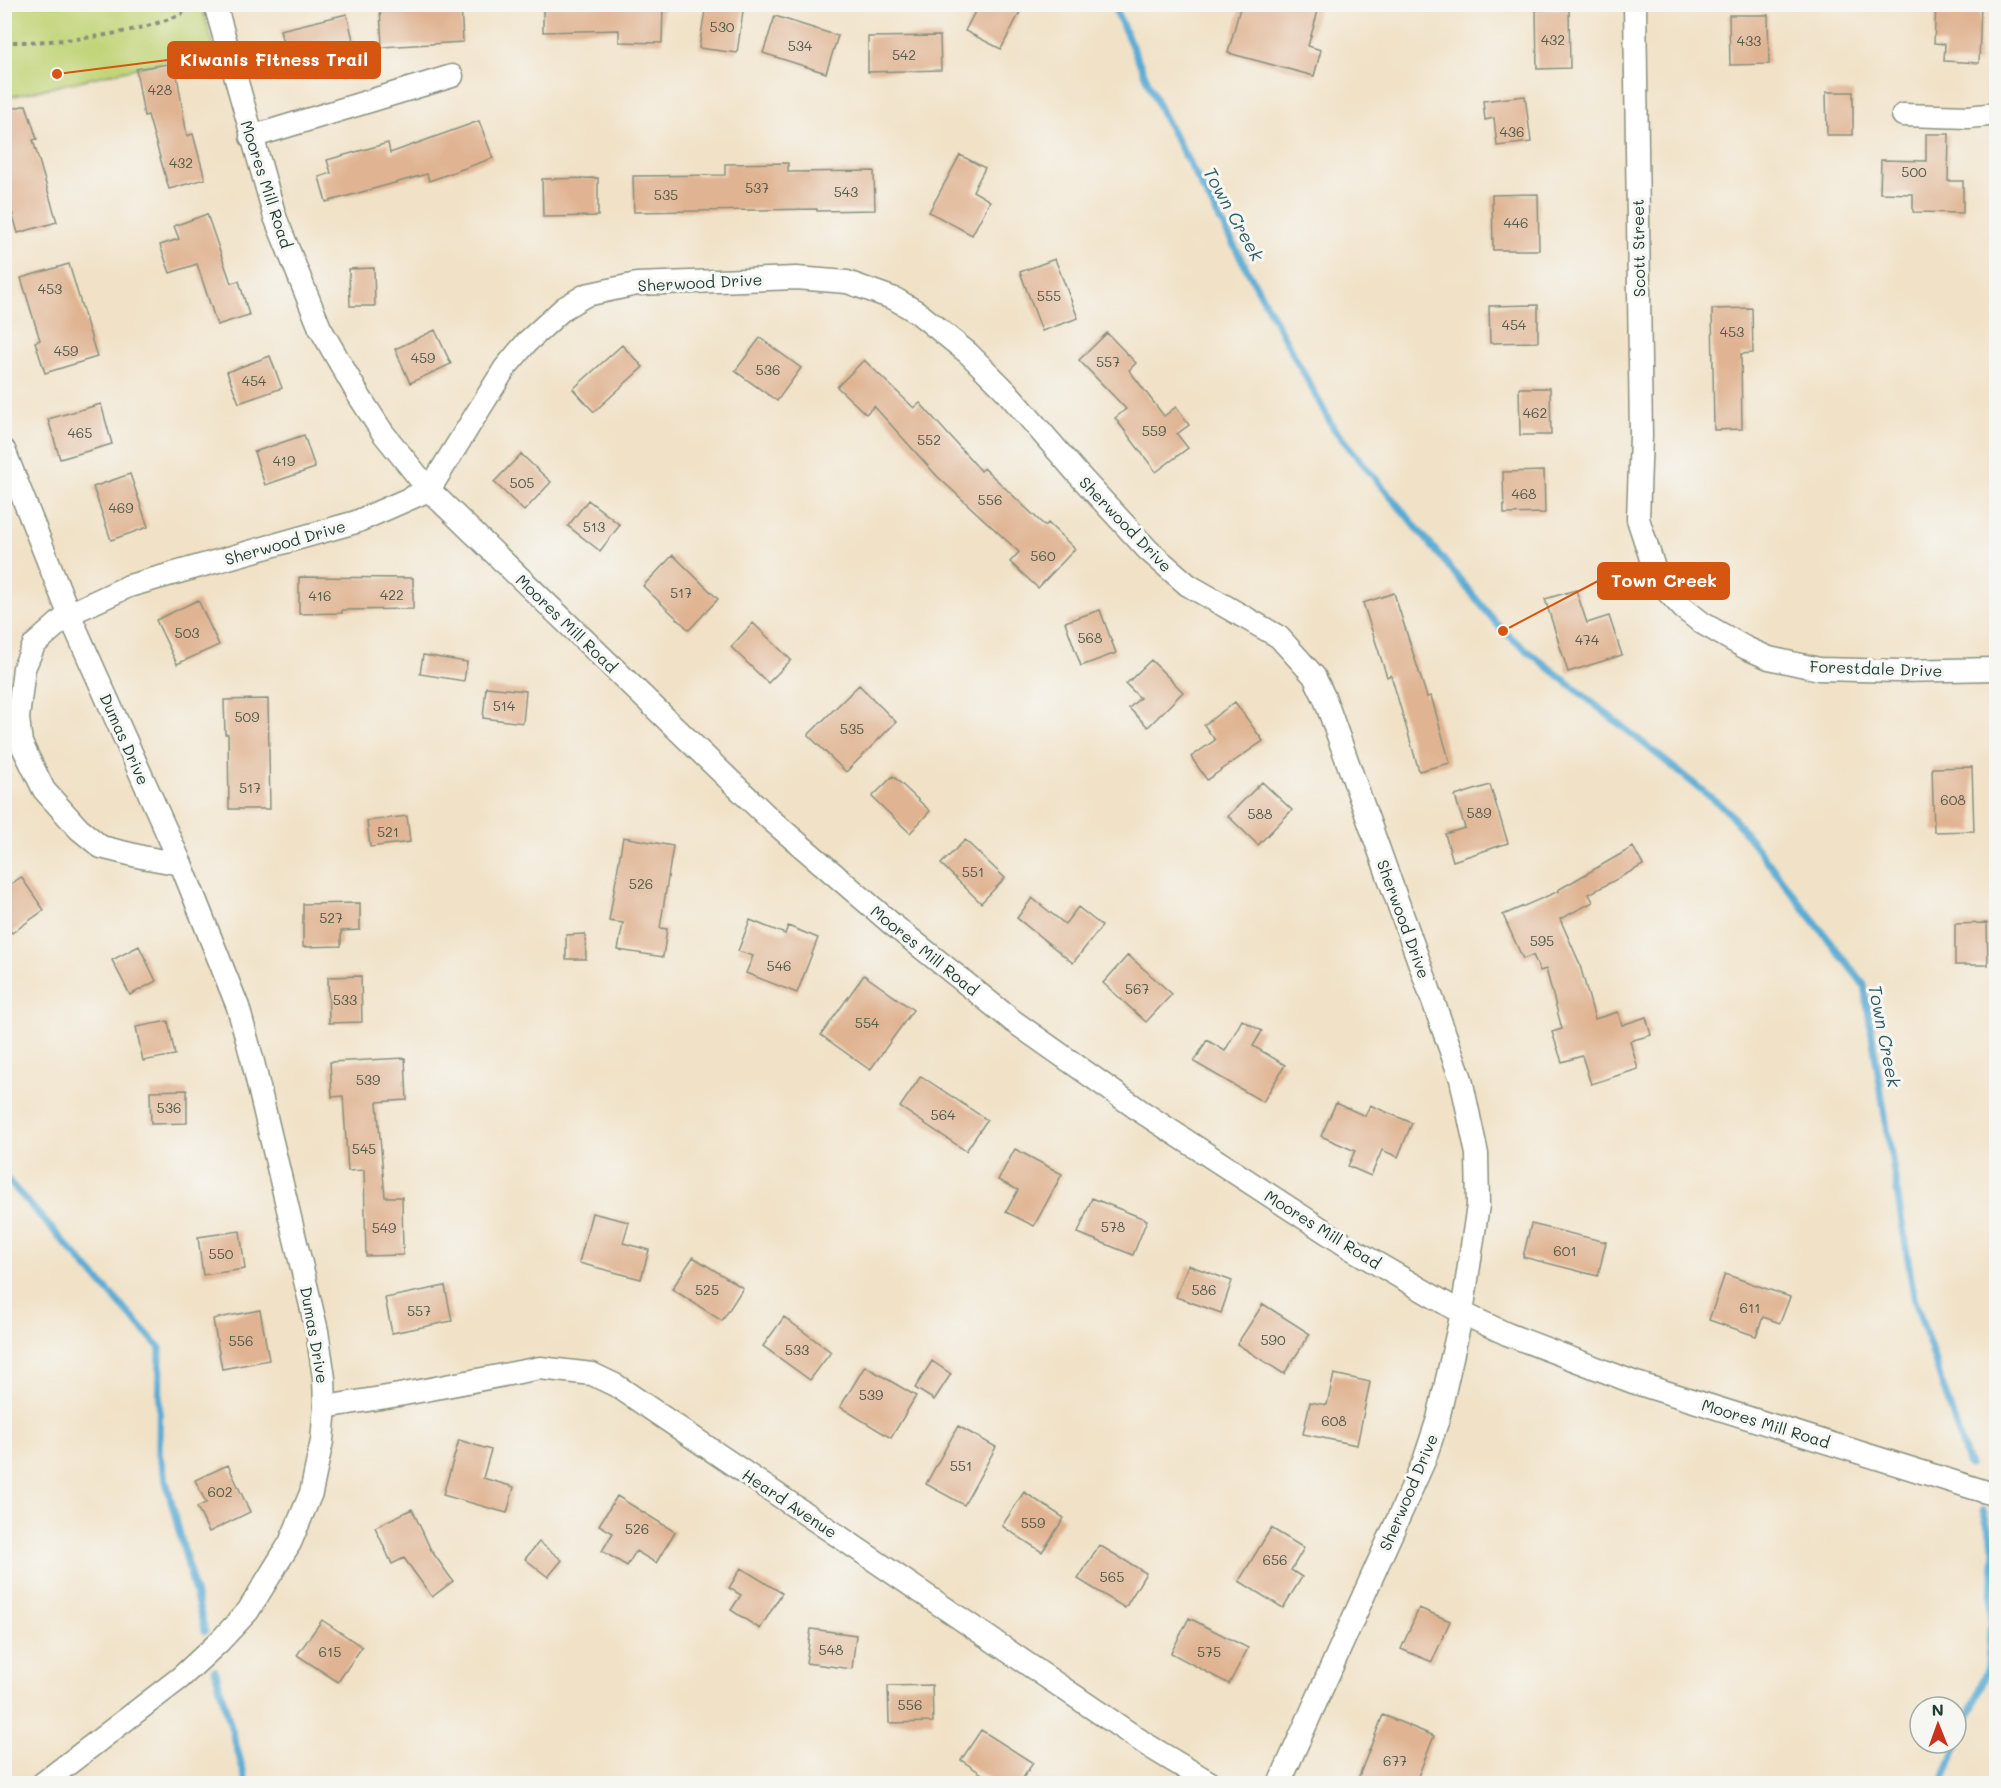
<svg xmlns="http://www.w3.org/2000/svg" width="2001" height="1788" viewBox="0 0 2001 1788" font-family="Mali,sans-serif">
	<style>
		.green { fill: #c1d477; stroke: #708856; stroke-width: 1.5 }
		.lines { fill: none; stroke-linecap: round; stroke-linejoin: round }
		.stream { stroke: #58aad3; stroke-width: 7 }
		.building { fill: #e0b492 }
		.minor-casing { stroke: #88907e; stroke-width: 25 }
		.path { stroke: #88907e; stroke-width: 4; stroke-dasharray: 4.5 4.5; stroke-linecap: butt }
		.minor { stroke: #fff; stroke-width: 22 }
		.labels { text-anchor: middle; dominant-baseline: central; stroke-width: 6; stroke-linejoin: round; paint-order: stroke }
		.number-label { font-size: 14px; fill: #4f5b4c }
		.street-label { font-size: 16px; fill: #1f3d34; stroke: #f6f6f2 }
		.water-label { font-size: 18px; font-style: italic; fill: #305e64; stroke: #f6f6f2 }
		.leader { fill: none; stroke: #d45610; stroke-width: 2 }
		.callout-dot { fill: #d45610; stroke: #f6f6f2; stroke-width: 2 }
		.callout { fill: #d45610; stroke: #d45610; stroke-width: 2 }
		.callout-label { font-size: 18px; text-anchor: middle; font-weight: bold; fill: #fff }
	</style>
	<rect width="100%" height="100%" fill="#f6f6f2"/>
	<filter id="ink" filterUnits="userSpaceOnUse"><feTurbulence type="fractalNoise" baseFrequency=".0167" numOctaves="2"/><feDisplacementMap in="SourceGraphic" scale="12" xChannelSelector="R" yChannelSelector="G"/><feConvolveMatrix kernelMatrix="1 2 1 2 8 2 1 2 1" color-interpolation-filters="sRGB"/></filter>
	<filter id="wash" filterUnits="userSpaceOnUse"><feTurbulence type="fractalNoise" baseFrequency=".008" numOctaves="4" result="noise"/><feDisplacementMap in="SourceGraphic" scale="24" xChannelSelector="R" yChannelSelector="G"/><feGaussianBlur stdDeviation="1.35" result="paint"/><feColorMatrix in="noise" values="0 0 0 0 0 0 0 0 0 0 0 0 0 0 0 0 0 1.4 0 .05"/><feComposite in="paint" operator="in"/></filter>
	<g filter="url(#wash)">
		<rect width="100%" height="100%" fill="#f1e2c7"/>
		<path class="green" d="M4 5H201L215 50 5 98Z"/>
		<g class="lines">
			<path class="stream" d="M1113 4 1162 113 1334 429 1503 631 1728 811 1864 985 1914 1297 1969 1466
				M4 1176 160 1348 159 1454 205 1631
				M215 1670 247 1784
				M1942 1784 1988 1667 1995 1549 1983 1510"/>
		</g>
		<g id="blocks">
			<path class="building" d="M444 4H461L463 42 382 47 380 8Z
				M543 4H663L662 43 619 42V30L543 32Z
				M706 4H744L737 53 699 48Z
				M979 4H1024L1001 49 965 31Z
				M1241 4H1320L1308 46 1321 50 1314 76 1228 53Z
				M1936 4H1981L1979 63 1944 61 1945 44 1934 43Z
				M1569 9 1570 68 1537 69 1536 10Z
				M347 14 357 57 290 73 280 30Z
				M1729 15H1768L1769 64 1730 65Z
				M775 16 838 36 826 73 763 53Z
				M940 36 941 70 868 72V37Z
				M175 63 187 136 193 134 205 179 169 189 148 115 144 116 136 69Z
				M1826 92H1853V135H1827Z
				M1525 96 1531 142 1497 146 1494 118 1485 120 1483 101Z
				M26 105 37 139 33 140 57 222 18 233 4 184V111Z
				M479 121 493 158 429 181 427 174 326 202 319 177 331 173 327 160 388 143 390 153Z
				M1926 134H1949L1948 181H1963V213L1913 212V194L1880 193 1881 160 1926 161Z
				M960 155 985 168 973 191 990 201 972 235 929 212Z
				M788 163V172L874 171 875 210 817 211V209L634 212 633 176 725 175V164Z
				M598 178V216L543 217 542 179Z
				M1538 194 1539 250H1493L1492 195Z
				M207 214 231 283 239 281 249 315 217 325 197 264 170 273 160 245 179 239 174 226Z
				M1055 259 1078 318 1042 331 1020 272Z
				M69 264 97 357 45 373 35 342 40 340 21 278Z
				M374 268 375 306H350L349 269Z
				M1538 305V342L1490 343 1489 306Z
				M1752 308 1753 353 1741 354 1742 429 1714 430 1712 309Z
				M435 330 451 364 410 383 395 349Z
				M1107 333 1136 363 1129 370 1164 416 1176 407 1189 425 1177 434 1188 448 1156 472 1115 418 1126 409 1079 360Z
				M760 338 801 368 777 401 735 371Z
				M622 345 643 367 594 412 573 389Z
				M270 356 282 388 239 403 227 372Z
				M864 360 914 408 920 403 981 471 984 468 1045 526 1048 523 1075 549 1038 588 1010 562 1019 552 937 476 874 406 866 414 837 387Z
				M1519 388H1550L1551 435H1520Z
				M101 404 112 444 60 459 48 419Z
				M304 435 315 468 265 485 254 452Z
				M521 454 551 482 524 511 494 482Z
				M1544 471 1545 513 1504 514 1503 472Z
				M130 474 148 527 111 540 93 487Z
				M588 500 620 525 600 551 568 526Z
				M673 555 718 599 689 630 643 586Z
				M299 577 413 578V609L342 610V613L299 614Z
				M1576 590 1587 623 1609 616 1622 655 1568 672 1545 599Z
				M1394 593 1427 697 1431 696 1450 763 1419 771 1391 675 1387 677 1363 603Z
				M198 600 219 645 177 664 156 620Z
				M1100 610 1116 653 1081 666 1065 622Z
				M753 623 791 660 768 683 731 647Z
				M423 655 467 662 464 681 420 674Z
				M1151 660 1183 692 1148 727 1129 708 1140 698 1126 684Z
				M859 685 896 722 846 772 808 735Z
				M486 687 526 691 523 723 483 718Z
				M268 699 270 809H229L228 734H225L224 700Z
				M1235 702 1263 741 1207 780 1191 757 1215 740 1204 725Z
				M1972 767 1974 831 1934 832 1932 768Z
				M893 776 930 811 910 833 872 797Z
				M1262 782 1292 810 1258 845 1228 816Z
				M1490 785 1508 843 1453 861 1445 834 1465 828 1455 796Z
				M407 816 410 842 370 847 367 821Z
				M623 837 673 846 660 928 667 929 663 957 618 950 623 923 609 921Z
				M965 840 1005 878 981 903 941 864Z
				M1633 847 1643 865 1589 894 1593 902 1560 919 1579 962 1595 1019 1618 1012 1622 1025 1646 1017 1651 1035 1630 1041 1638 1069 1591 1084 1582 1056 1562 1062 1552 1032 1562 1029 1546 969 1540 971 1533 955 1523 959 1503 915 1559 891 1558 890Z
				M21 877 44 910 12 933 4 923V889Z
				M1032 898 1065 924 1078 907 1102 926 1073 963 1017 918Z
				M360 903V930L341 931V946L303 947V904Z
				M750 920 785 934 788 926 818 938 797 993 746 973 753 956 738 951Z
				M1987 923 1988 965H1955V924Z
				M585 934 586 959H566V935Z
				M139 946 156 981 130 995 112 960Z
				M1128 955 1172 994 1146 1022 1103 983Z
				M864 975 913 1010 870 1070 821 1035Z
				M361 976 362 1022 329 1023 328 977Z
				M1242 1020 1262 1031 1253 1046 1285 1065 1263 1102 1194 1062 1207 1040 1225 1051Z
				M168 1021 175 1055 143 1061 136 1027Z
				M405 1058 407 1100 377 1102 385 1197H402L403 1255 366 1256 364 1170 348 1171 343 1096 332 1097 330 1062Z
				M921 1076 987 1120 966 1151 900 1107Z
				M187 1090V1123L151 1124 150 1091Z
				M1336 1103 1365 1116 1370 1105 1412 1123 1398 1157 1382 1150 1371 1176 1348 1166 1355 1151 1321 1136Z
				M1015 1149 1062 1174 1034 1226 1006 1212 1018 1190 998 1180Z
				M1092 1198 1147 1220 1133 1255 1078 1233Z
				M592 1213 629 1222 623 1243 649 1250 641 1279 579 1263Z
				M1531 1224 1606 1242 1598 1276 1523 1257Z
				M240 1231 245 1269 203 1275 198 1237Z
				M693 1257 743 1288 722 1321 672 1289Z
				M1188 1265 1232 1281 1221 1313 1176 1297Z
				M1725 1274 1790 1297 1780 1323 1763 1317 1756 1336 1709 1320Z
				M445 1286 452 1321 392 1333 385 1298Z
				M1263 1304 1310 1334 1284 1374 1237 1344Z
				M260 1310 269 1360 222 1369 213 1319Z
				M784 1317 831 1352 810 1380 763 1346Z
				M932 1361 951 1374 934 1400 915 1388Z
				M865 1366 916 1396 891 1438 840 1407Z
				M1334 1374 1370 1382 1357 1445 1303 1434 1310 1402 1327 1405Z
				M958 1426 996 1447 964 1505 926 1484Z
				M459 1440 491 1450 483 1478 514 1487 507 1513 443 1495Z
				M228 1465 250 1512 209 1532 197 1507 206 1503 195 1480Z
				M1024 1492 1064 1518 1042 1552 1002 1526Z
				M617 1496 675 1532 656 1563 636 1551 627 1566 602 1551 613 1533 599 1525Z
				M412 1509 431 1550 453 1581 432 1597 404 1558 392 1564 375 1527Z
				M1271 1528 1304 1548 1291 1570 1302 1577 1283 1608 1239 1581Z
				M539 1542 562 1560 548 1577 525 1559Z
				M1099 1545 1146 1573 1125 1608 1078 1579Z
				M741 1568 782 1593 760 1629 731 1610 741 1595 729 1588Z
				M1419 1608 1450 1621 1432 1662 1401 1649Z
				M1189 1618 1248 1648 1229 1684 1171 1653Z
				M322 1620 362 1647 338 1682 297 1655Z
				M811 1629 856 1635 852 1669 806 1663Z
				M932 1685 933 1722 889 1723 888 1686Z
				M1383 1715 1434 1736 1415 1784H1356Z
				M981 1730 1033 1763 1019 1784H997L961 1760Z"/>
		</g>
	</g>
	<g filter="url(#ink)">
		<use href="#blocks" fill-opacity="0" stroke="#88907e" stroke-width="1.5"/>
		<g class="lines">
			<g class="minor-casing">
				<path id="minor" d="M215 4 275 217 320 328 359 396 383 433 429 490 770 819 892 924 1013 1021 1142 1112 1352 1249 1462 1313 1507 1334 1633 1382 1996 1495
					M1635 4 1641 436 1638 519 1655 571 1667 591 1683 608 1702 623 1746 648 1769 658 1819 669 1898 671 1996 669
					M1903 115 1969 117 1996 114
					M251 137 452 76
					M4 450 69 614 181 864
					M325 1407 399 1395 540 1368 592 1374 617 1386 1147 1745 1212 1784
					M42 1784 180 1678 219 1642 248 1611 290 1543 311 1493 322 1441 325 1407 324 1378 317 1331 252 1058 238 1007 181 864 142 857 101 847 79 829 44 790 21 743 18 718 24 668 34 645 69 614 129 586 356 522 429 490 505 368 527 342 564 308 586 295 637 284 796 278 847 282 895 299 917 312 968 353 1006 391 1076 472 1148 550 1188 585 1279 637 1314 676 1325 699 1461 1079 1477 1154 1478 1205 1462 1313 1438 1419 1424 1461 1279 1784"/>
			</g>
			<path class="path" d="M4 42C61 43 130 36 182 14L186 4"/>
			<use href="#minor" class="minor"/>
		</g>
	</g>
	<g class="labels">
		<g class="number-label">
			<text x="722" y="26">530</text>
			<text x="1553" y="39">432</text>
			<text x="1749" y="40">433</text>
			<text x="800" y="45">534</text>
			<text x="904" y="54">542</text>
			<text x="160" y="89">428</text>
			<text x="1512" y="131">436</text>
			<text x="181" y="162">432</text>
			<text x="1914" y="171">500</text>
			<text x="757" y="187">537</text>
			<text x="846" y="191">543</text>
			<text x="666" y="194">535</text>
			<text x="1516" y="222">446</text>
			<text x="50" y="288">453</text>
			<text x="1049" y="295">555</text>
			<text x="1514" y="324">454</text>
			<text x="1732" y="331">453</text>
			<text x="66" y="350">459</text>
			<text x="423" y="357">459</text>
			<text x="1108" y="361">557</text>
			<text x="768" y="369">536</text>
			<text x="254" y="380">454</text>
			<text x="1535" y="412">462</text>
			<text x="1154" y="430">559</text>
			<text x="80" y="432">465</text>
			<text x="929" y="439">552</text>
			<text x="284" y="460">419</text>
			<text x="522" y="482">505</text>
			<text x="1524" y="493">468</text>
			<text x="990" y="499">556</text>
			<text x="121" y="507">469</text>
			<text x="594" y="526">513</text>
			<text x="1043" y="555">560</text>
			<text x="681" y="592">517</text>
			<text x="392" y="594">422</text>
			<text x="320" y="595">416</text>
			<text x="187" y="632">503</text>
			<text x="1090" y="637">568</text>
			<text x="1587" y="639">474</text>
			<text x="504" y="705">514</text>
			<text x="247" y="716">509</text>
			<text x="852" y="728">535</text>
			<text x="250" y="787">517</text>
			<text x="1953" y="799">608</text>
			<text x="1479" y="812">589</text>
			<text x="1260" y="813">588</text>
			<text x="388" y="831">521</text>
			<text x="973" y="871">551</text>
			<text x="641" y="883">526</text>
			<text x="331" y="917">527</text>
			<text x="1542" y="940">595</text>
			<text x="779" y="965">546</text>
			<text x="1137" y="988">567</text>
			<text x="345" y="999">533</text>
			<text x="867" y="1022">554</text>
			<text x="368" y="1079">539</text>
			<text x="169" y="1107">536</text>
			<text x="943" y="1114">564</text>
			<text x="364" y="1148">545</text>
			<text x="1113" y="1226">578</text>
			<text x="384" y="1227">549</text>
			<text x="1565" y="1250">601</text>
			<text x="221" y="1253">550</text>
			<text x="707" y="1289">525</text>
			<text x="1204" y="1289">586</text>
			<text x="1750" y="1307">611</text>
			<text x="419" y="1310">557</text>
			<text x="1273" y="1339">590</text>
			<text x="241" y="1340">556</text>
			<text x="797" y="1349">533</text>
			<text x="871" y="1394">539</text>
			<text x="1334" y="1420">608</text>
			<text x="961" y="1465">551</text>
			<text x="220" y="1491">602</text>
			<text x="1033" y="1522">559</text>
			<text x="637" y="1528">526</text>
			<text x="1275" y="1559">656</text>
			<text x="1112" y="1576">565</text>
			<text x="831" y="1649">548</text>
			<text x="330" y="1651">615</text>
			<text x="1209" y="1651">575</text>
			<text x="910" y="1704">556</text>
			<text x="1395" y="1760">677</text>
		</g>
		<g class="street-label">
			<text transform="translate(267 184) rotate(72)">Moores Mill Road</text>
			<text transform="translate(1638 248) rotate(-91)">Scott Street</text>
			<text transform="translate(700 282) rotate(-3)">Sherwood Drive</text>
			<text transform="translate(1126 524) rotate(46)">Sherwood Drive</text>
			<text transform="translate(285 542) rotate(-16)">Sherwood Drive</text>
			<text transform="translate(567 623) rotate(44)">Moores Mill Road</text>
			<text transform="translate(1876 668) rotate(2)">Forestdale Drive</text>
			<text transform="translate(125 739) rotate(66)">Dumas Drive</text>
			<text transform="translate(1404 919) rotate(70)">Sherwood Drive</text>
			<text transform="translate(925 950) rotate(39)">Moores Mill Road</text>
			<text transform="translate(1323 1229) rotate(32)">Moores Mill Road</text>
			<text transform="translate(315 1335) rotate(80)">Dumas Drive</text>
			<text transform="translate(1766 1423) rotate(17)">Moores Mill Road</text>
			<text transform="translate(1408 1492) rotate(-67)">Sherwood Drive</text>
			<text transform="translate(790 1503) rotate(34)">Heard Avenue</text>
		</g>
		<g class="water-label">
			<text transform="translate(1234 214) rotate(61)">Town Creek</text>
			<text transform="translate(1885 1036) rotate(79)">Town Creek</text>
		</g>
	</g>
	<path class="leader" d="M57 74L168 60M1503 631L1598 581"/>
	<g class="callout-dot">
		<circle cx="57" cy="74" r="6"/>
		<circle cx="1503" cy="631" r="6"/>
	</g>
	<g class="callout">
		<rect x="168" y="42" width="212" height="36" rx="6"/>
		<rect x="1598" y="563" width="131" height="36" rx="6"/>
	</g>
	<g class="callout-label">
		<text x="274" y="66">Kiwanis Fitness Trail</text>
		<text x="1664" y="587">Town Creek</text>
	</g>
	<rect width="2001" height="1788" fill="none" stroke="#f6f6f2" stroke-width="24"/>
	<g transform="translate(1938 1725) rotate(359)"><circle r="28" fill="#f6f6f2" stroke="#a0aca6" stroke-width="1.5"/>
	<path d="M0-4.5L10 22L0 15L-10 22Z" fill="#c8321e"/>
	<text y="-9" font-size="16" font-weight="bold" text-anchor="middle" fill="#1f3d34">N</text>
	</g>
</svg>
